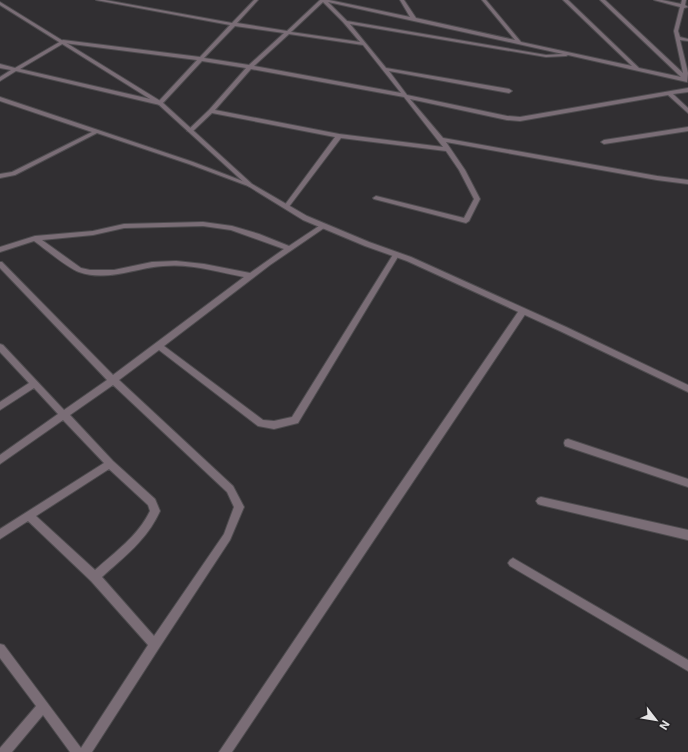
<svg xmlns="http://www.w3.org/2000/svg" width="688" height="752" viewBox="0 0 688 752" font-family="Inter,sans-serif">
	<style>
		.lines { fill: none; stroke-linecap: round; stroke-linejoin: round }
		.minor-casing { stroke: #4e4c4f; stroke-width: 2 }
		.tertiary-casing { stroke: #4e4c4f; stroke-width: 2 }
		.minor { fill: #7a6d76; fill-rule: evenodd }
		.tertiary { fill: #7a6d76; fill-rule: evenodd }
	</style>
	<rect width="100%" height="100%" fill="#312f32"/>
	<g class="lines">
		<g class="minor-casing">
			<path id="minor" d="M96 0H105L232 23 254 0H258L237 23 287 31 320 0H329L410 17 400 0H404L416 18 515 40 482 0H486L521 42 632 66 563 0H568L639 68 681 77 600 0H605L683 73 674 31 680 7 654 0H662L681 4 682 0H686L685 5 688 7 684 8 678 31 680 37 688 39V41L680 40 688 73 687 82 568 55 566 56 546 57 350 24 386 68 509 89 512 91 509 93 389 71 407 95 507 116 520 117 688 88V92L673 94 688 108V113L668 95 520 121 507 120 410 99 443 138 657 176 688 180V184L657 180 446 142 465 170 480 199 469 221 466 223 374 199 373 198 376 196 464 218 474 199 459 170 446 151 341 138 288 208H284V206L335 137 212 113 192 132 187 131 209 110 246 68 202 61 162 104 160 105 16 71 0 81V77L11 70 0 68V64L15 68 63 40 200 57 230 25ZM323 2 343 22 360 42 291 32ZM328 2 563 54 546 55 347 21ZM235 26 284 33 249 65 204 58ZM289 34 363 45 401 93 254 66ZM64 43 197 60 159 101 20 69ZM251 69 404 97 443 147 339 134 215 110Z
				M0 97 193 162 253 185 250 187 248 186 189 164 97 133 15 175 0 178V174L12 172 92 132 0 101Z
				M688 127V131L604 144 601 142 604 140Z
				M203 222 232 226 259 234 289 246 322 224H324L327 226 270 265 164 346 263 420 274 421 292 417 394 253H396L399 255 298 423 274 429 258 426 159 350 119 380 233 486 244 507 230 540 159 648 92 752H70L43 715 12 752H0V748L36 706 0 658V644L4 645 81 748 148 645 91 581 28 521 0 539V529L104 463 63 420 0 464V455L58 414 34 388 0 410V402L29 383 0 352V344L3 345 64 410 107 380 0 268V262H2L113 375 244 277C218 272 190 263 163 266 135 268 107 282 79 272 69 269 44 248 34 241L0 252V247L35 236 93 231 124 224ZM203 226 231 230 284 249 250 273 204 264 176 261 152 262 114 270H90L81 268 42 240 93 235 124 228ZM113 385 227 492 234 507 224 534 154 636 102 577C124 557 147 540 160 511L155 499 113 461 70 415ZM109 469 148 505 150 511C138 536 115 552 95 570L36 516Z
				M523 308 527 311 526 313 232 752H219L391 497 520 309Z
				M568 439 688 479V487L565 446 564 443 565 440Z
				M541 497 688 530V540L541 505 538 504 536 501 538 498Z
				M513 558 688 660V671L510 566 508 563 510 560Z"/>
		</g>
		<g class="tertiary-casing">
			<path id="tertiary" d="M0 2 162 102 252 184 307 216 369 242 411 257 566 327 688 385V392L560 331 407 261 365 246 303 220 248 186 158 104 0 5Z"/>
		</g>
		<use href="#minor" class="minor"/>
		<use href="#tertiary" class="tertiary"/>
	</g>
	<g transform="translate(656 720) rotate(121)" stroke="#272528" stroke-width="3" paint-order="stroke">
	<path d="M0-3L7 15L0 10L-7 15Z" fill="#e5e4e5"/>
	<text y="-6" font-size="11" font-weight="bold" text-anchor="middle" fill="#e5e4e5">N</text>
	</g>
</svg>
